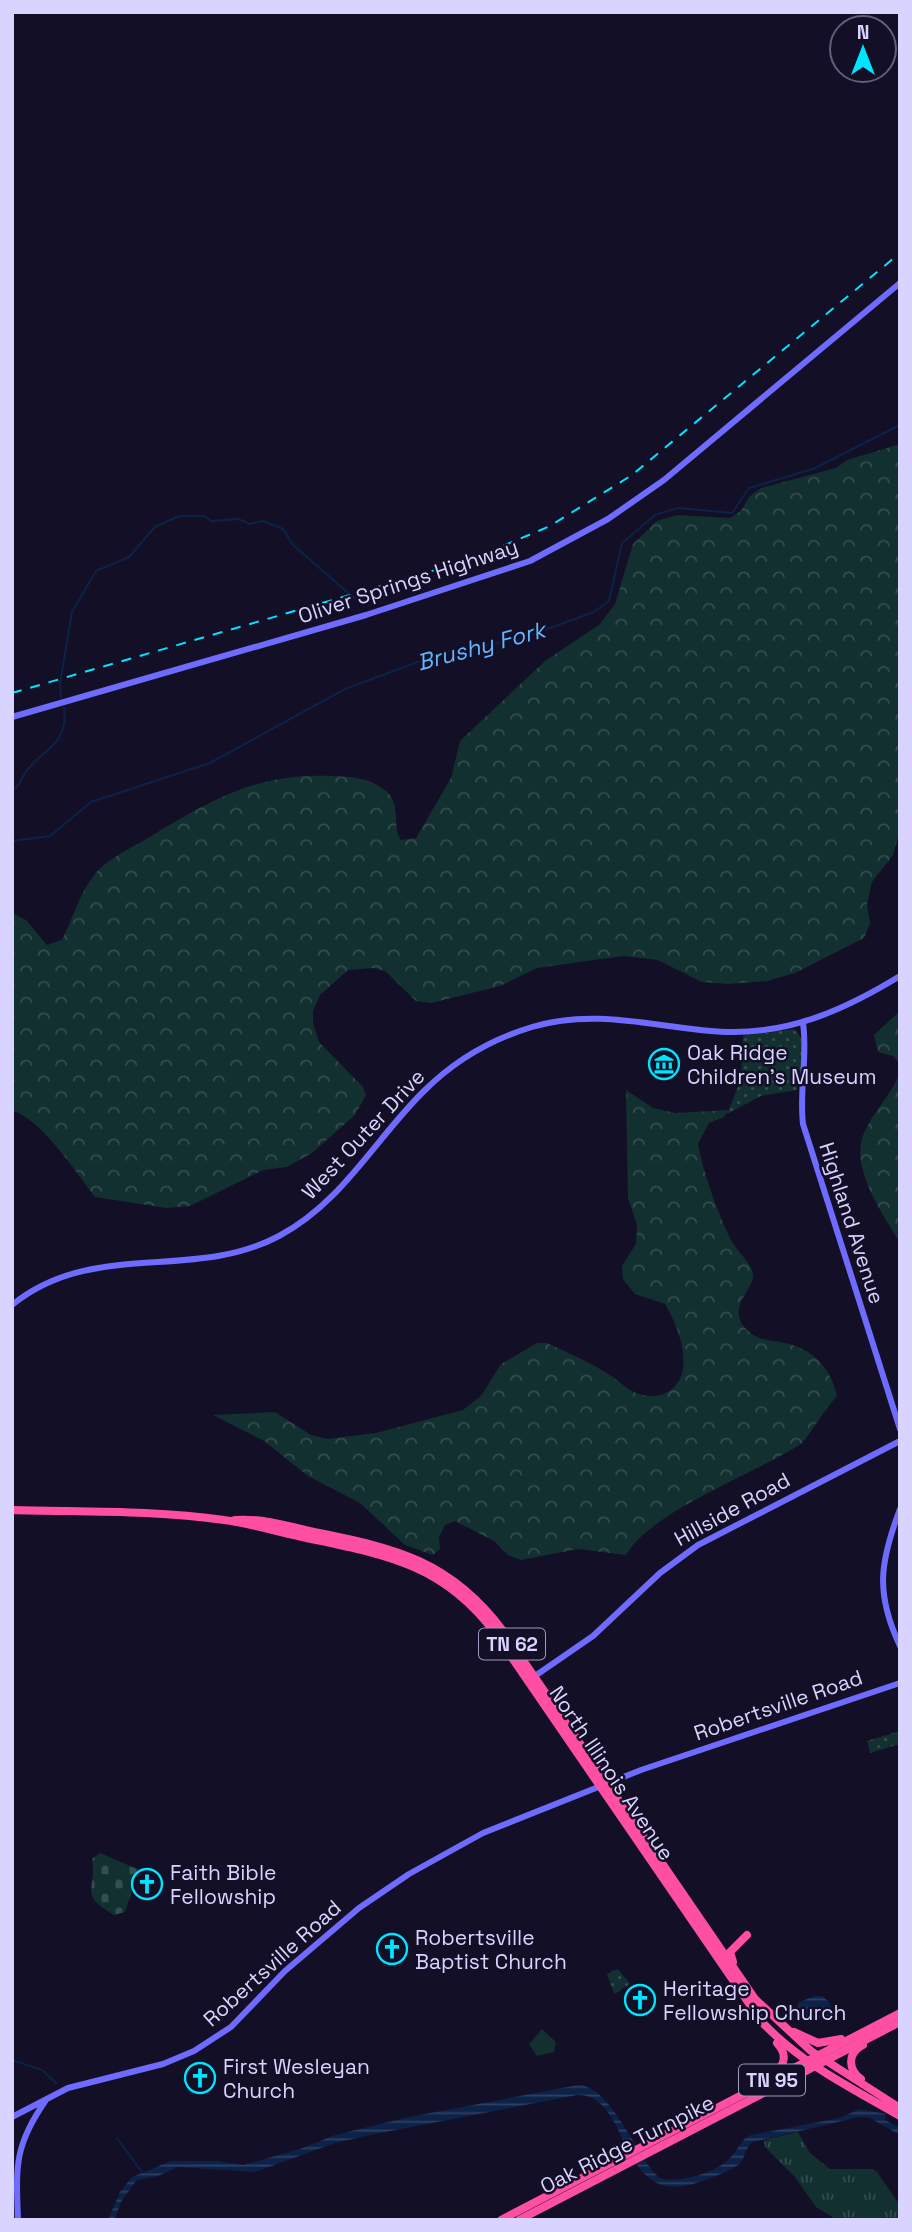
<svg xmlns="http://www.w3.org/2000/svg" width="912" height="2232" viewBox="0 0 912 2232" font-family="'Space Grotesk',sans-serif">
	<style>
		.grass { fill: url(#grass-tufts) }
		.forest { fill: url(#forest-crowns) }
		.cemetery { fill: url(#cemetery-stones) }
		.park { fill: url(#park-dots) }
		.pitch { fill: #12302f }
		.water { fill: url(#water-rules) }
		.lines { fill: none; stroke-linecap: round; stroke-linejoin: round }
		.stream { stroke: #0c2248; stroke-width: 2 }
		.secondary { stroke: #6f6bff; stroke-width: 6 }
		.highway { stroke: #ff4fa3; stroke-width: 8 }
		.rail { stroke: #00e5ff; stroke-width: 2; stroke-dasharray: 10 9; stroke-linecap: butt }
		.labels { text-anchor: middle; dominant-baseline: central; stroke-width: 5; stroke-linejoin: round; paint-order: stroke }
		.shield { fill: #130f26; stroke: #9e99be; stroke-width: 2 }
		.shield-label { font-size: 19px; font-weight: bold; fill: #d9d4ff }
		.street-label { font-size: 21px; fill: #d9d4ff; stroke: #130f26 }
		.poi-label { font-size: 21px; fill: #d9d4ff; stroke: #130f26; text-anchor: start }
		.water-label { font-size: 23px; font-style: italic; fill: #62b6ff; stroke: #130f26 }
	</style>
	<defs>
		<pattern id="grass-tufts" width="24" height="20" patternUnits="userSpaceOnUse" patternTransform="scale(1.75)"><rect width="24" height="20" fill="#12302f"/><path d="M3 7l-1-3M5 7V3M7 7l1-3M15 17l-1-3M17 17v-4M19 17l1-3" fill="none" stroke="#344d4e"/></pattern>
		<pattern id="forest-crowns" width="20" height="18" patternUnits="userSpaceOnUse" patternTransform="scale(1.75)"><rect width="20" height="18" fill="#12302f"/><path d="M2 6a3 3 0 1 1 6 0M12 15a3 3 0 1 1 6 0" fill="none" stroke="#344d4e"/></pattern>
		<pattern id="cemetery-stones" width="16" height="16" patternUnits="userSpaceOnUse" patternTransform="scale(1.75)"><rect width="16" height="16" fill="#12302f"/><path d="M2 7V4a2 2 0 0 1 4 0v3zM10 15v-3a2 2 0 0 1 4 0v3z" fill="#344d4e"/></pattern>
		<pattern id="park-dots" width="8" height="8" patternUnits="userSpaceOnUse" patternTransform="scale(1.75)"><rect width="8" height="8" fill="#12302f"/><path d="M2 2h.1M6 6h.1" fill="none" stroke="#344d4e" stroke-width="1.8" stroke-linecap="round"/></pattern>
		<pattern id="water-rules" width="6" height="5" patternUnits="userSpaceOnUse" patternTransform="scale(1.75)"><rect width="6" height="5" fill="#0c2248"/><path d="M0 2.5h6" fill="none" stroke="#2f4163"/></pattern>
	</defs>
	<rect width="100%" height="100%" fill="#130f26"/>
	<path class="grass" d="M798 2132 810 2153 830 2169H873L877 2172 900 2205V2220H837L816 2207 795 2177 765 2147 764 2142 768 2139Z"/>
	<path class="forest" d="M900 444V830L893 855 872 882 867 904 870 924 864 938 795 973 767 981 728 984 702 982 658 960 623 956 537 968 500 986 431 1003 416 1001 385 971 373 968 348 970 320 995 313 1011V1023L319 1042 363 1087 366 1095 355 1115 312 1153 287 1167 263 1170 190 1206 166 1208 95 1197C74 1170 44 1122 12 1110V913L26 920 47 945 62 940C72 921 79 895 92 878 104 860 130 849 148 838 209 801 257 772 331 776 352 777 369 777 386 791 402 804 391 825 401 840L416 838 451 778 460 741 545 661 599 625 615 604 633 544 657 521 677 515 730 518 741 511 749 497 761 488 836 468 847 460Z
		M900 1011V1064L893 1056 878 1052 874 1035Z
		M900 1073V1243C883 1214 849 1168 864 1133 873 1112 891 1095 900 1073Z
		M626 1090 653 1108 676 1113 729 1110 724 1117 709 1123 698 1144C703 1172 718 1214 731 1240 737 1251 748 1260 752 1270 760 1287 724 1305 746 1329 757 1341 770 1340 785 1343 813 1349 831 1368 837 1396 827 1406 806 1440 802 1443 758 1473 652 1510 626 1555L578 1549 521 1560 508 1555 494 1541 455 1521 445 1525 439 1537 440 1549 433 1555 405 1545 360 1503 308 1476 264 1441 213 1415 275 1412 311 1435 327 1439 376 1433 463 1410 481 1396 501 1364 537 1343H547C566 1352 587 1361 605 1372 616 1378 625 1388 636 1393 646 1397 659 1397 668 1392 697 1375 679 1327 665 1304L635 1294 623 1279 622 1266 636 1244 637 1225 628 1198Z"/>
	<path class="cemetery" d="M100 1853 144 1872 132 1891 125 1912 114 1915C78 1893 97 1893 92 1859Z"/>
	<path class="park" d="M794 1029C810 1041 799 1073 797 1090L761 1096 727 1114 741 1079 743 1036Z
		M900 1731V1744L870 1753 867 1741Z
		M618 1969 630 1984 614 1994 607 1974Z"/>
	<path class="pitch" d="M542 2029 556 2042 554 2052 537 2056 529 2044Z"/>
	<path class="water" d="M814 1996H822L830 2003 834 2015 829 2019 803 2018 796 2011 798 2003Z
		M578 2085C614 2085 644 2175 663 2179 682 2182 715 2173 729 2159 738 2151 739 2140 751 2135L839 2118 860 2109 886 2114 885 2120 900 2128V2135L870 2118 859 2117 753 2142C744 2148 746 2158 739 2164 729 2172 710 2178 699 2182 617 2212 632 2093 577 2095L375 2134 335 2143 255 2172 178 2167 158 2176 137 2180 122 2200 114 2220H108L120 2192 132 2177 171 2161H217L243 2165 300 2149 335 2135 409 2117Z"/>
	<g class="lines">
		<path class="stream" d="M61 697 60 683 72 612 96 571 129 557 155 527 179 516H204L211 521 238 519 250 524 263 521 283 529 293 545 354 598H385
			M12 791C20 786 20 781 25 773 41 750 69 745 64 708
			M12 841 50 836 91 802 210 763 345 689 442 653 517 640 594 612 609 601 622 543 655 515 678 508 732 513 749 488 813 469 900 425
			M12 2060 42 2070 56 2083
			M117 2138 141 2171"/>
		<path class="secondary" d="M12 717 366 615 530 561 608 519 664 480 900 283
			M803 1023C808 1057 799 1090 803 1124L900 1429
			M12 1305C93 1239 193 1282 279 1236 342 1203 375 1139 424 1091 454 1061 492 1039 532 1027 599 1007 660 1029 726 1032 791 1034 846 1009 900 976
			M900 1509C880 1562 875 1593 900 1646
			M532 1678 593 1636 660 1573 698 1545 900 1441
			M12 2117 68 2088 163 2064 194 2051 231 2027 285 1971 359 1908 409 1874 483 1833 641 1770 900 1683
			M18 2220C16 2166 14 2146 46 2100"/>
		<path class="highway" d="M12 1510C83 1512 154 1510 224 1520 250 1523 276 1532 302 1537 383 1554 443 1563 495 1633L761 2021C800 2063 850 2087 900 2116
			M235 1520C261 1518 289 1526 314 1532 395 1548 451 1561 503 1631L755 1999 811 2051 900 2108
			M733 1962 730 1952 747 1935
			M794 2032 818 2043 841 2039
			M772 2075C785 2066 788 2055 777 2043
			M861 2079C848 2070 847 2053 863 2045
			M501 2220 900 2013
			M519 2220 900 2022"/>
		<path class="rail" d="M12 693 429 572 491 551 550 526 632 475 900 253"/>
	</g>
	<defs>
		<g id="museum-ring" transform="scale(1.575)"><circle r="9.5" fill="#130f26" stroke="#00e5ff" stroke-width="1.5"/><path d="M0-6L6-3V-2H-6V-3ZM-5-1h2V3h-2ZM-1-1h2V3h-2ZM3-1h2V3H3ZM-6 4H6V6H-6Z" fill="#00e5ff"/></g>
		<g id="church-ring" transform="scale(1.575)"><circle r="9.5" fill="#130f26" stroke="#00e5ff" stroke-width="1.5"/><path d="M-1.2-6h2.4v3.5h3.3v2.4h-3.3V6h-2.4V-.1h-3.3v-2.4h3.3Z" fill="#00e5ff"/></g>
	</defs>
	<g fill-rule="evenodd">
		<use href="#museum-ring" x="664" y="1064"/>
		<use href="#church-ring" x="147" y="1884"/>
		<use href="#church-ring" x="392" y="1949"/>
		<use href="#church-ring" x="640" y="2000"/>
		<use href="#church-ring" x="200" y="2078"/>
	</g>
	<g class="labels">
		<g class="shield">
			<rect x="479" y="1628.5" width="66" height="31" rx="5"/>
			<rect x="739" y="2064.5" width="66" height="31" rx="5"/>
		</g>
		<g class="shield-label">
			<text x="512" y="1644">TN 62</text>
			<text x="772" y="2080">TN 95</text>
		</g>
		<g class="street-label">
			<text transform="translate(408 581) rotate(-18)">Oliver Springs Highway</text>
			<text transform="translate(363 1134) rotate(-47)">West Outer Drive</text>
			<text transform="translate(852 1223) rotate(72)">Highland Avenue</text>
			<text transform="translate(732 1509) rotate(-29)">Hillside Road</text>
			<text transform="translate(778 1705) rotate(-19)">Robertsville Road</text>
			<text transform="translate(612 1773) rotate(56)">North Illinois Avenue</text>
			<text transform="translate(272 1963) rotate(-42)">Robertsville Road</text>
			<text transform="translate(627 2144) rotate(-27)">Oak Ridge Turnpike</text>
		</g>
		<g class="poi-label">
			<text x="687" y="1052">Oak Ridge<tspan x="687" dy="24">Children's Museum</tspan></text>
			<text x="170" y="1872">Faith Bible<tspan x="170" dy="24">Fellowship</tspan></text>
			<text x="415" y="1937">Robertsville<tspan x="415" dy="24">Baptist Church</tspan></text>
			<text x="663" y="1988">Heritage<tspan x="663" dy="24">Fellowship Church</tspan></text>
			<text x="223" y="2066">First Wesleyan<tspan x="223" dy="24">Church</tspan></text>
		</g>
		<g class="water-label">
			<text transform="translate(481 646) rotate(-15)">Brushy Fork</text>
		</g>
	</g>
	<rect width="912" height="2232" fill="none" stroke="#d9d4ff" stroke-width="28"/>
	<g transform="translate(863 49)"><circle r="33" fill="#130f26" stroke="#625e7d" stroke-width="2"/>
	<path d="M0-5L12 26L0 18L-12 26Z" fill="#00e5ff"/>
	<text y="-10" font-size="19" font-weight="bold" text-anchor="middle" fill="#d9d4ff">N</text>
	</g>
</svg>
